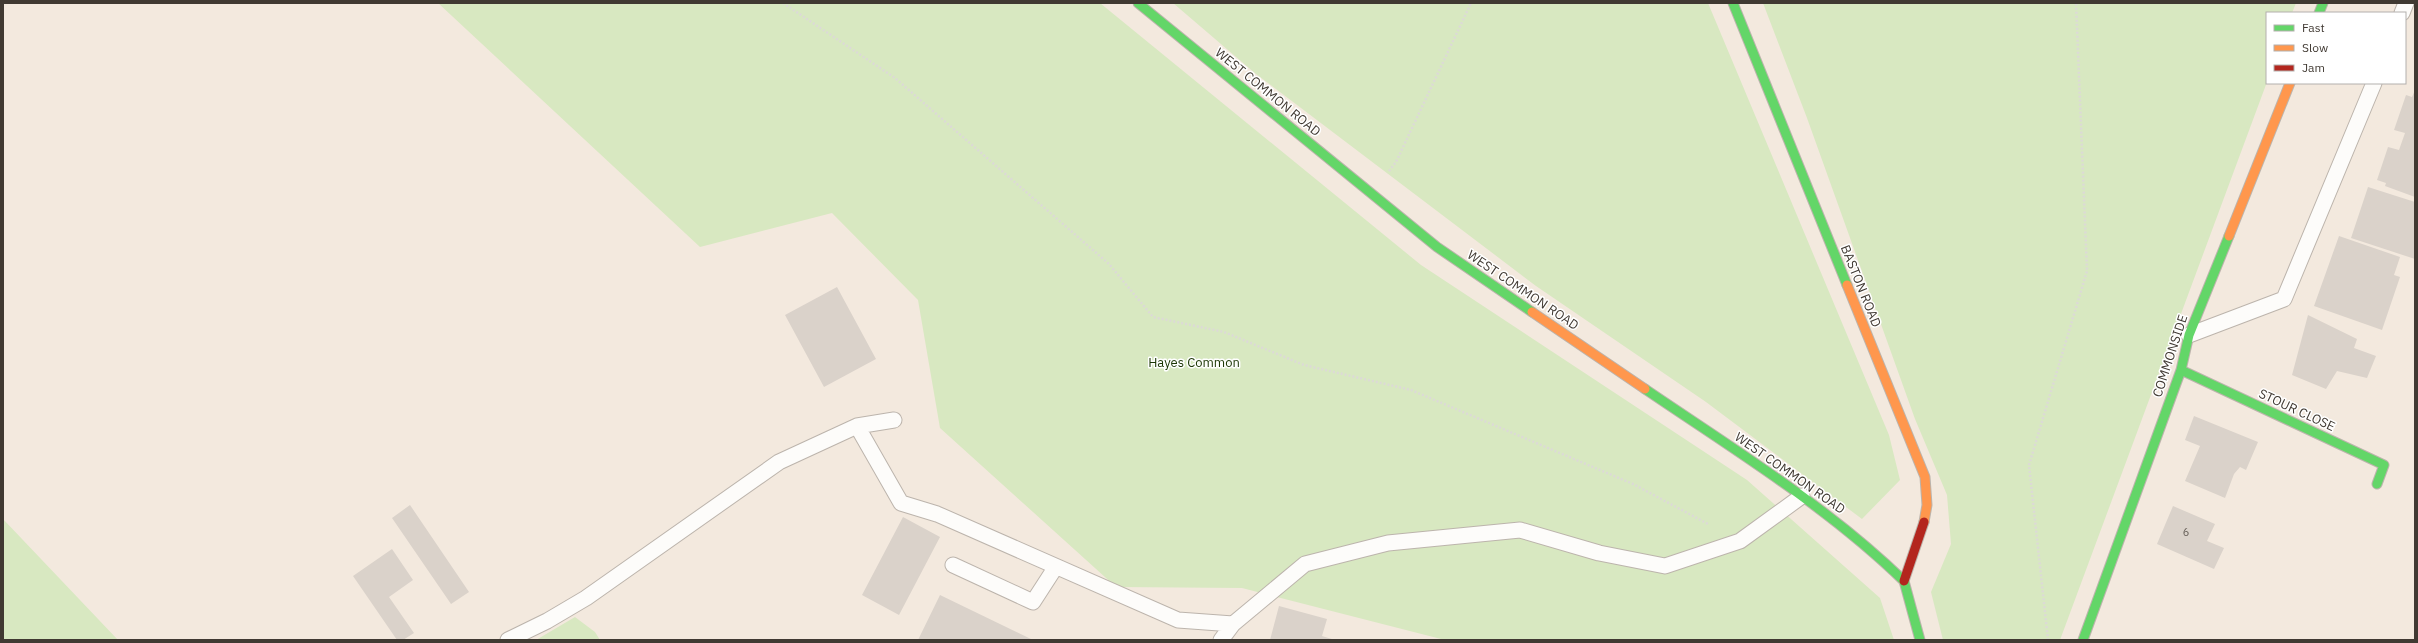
<svg xmlns="http://www.w3.org/2000/svg" width="2418" height="643" viewBox="0 0 2418 643" font-family="'IBM Plex Sans',sans-serif">
	<style>
		.green { fill: #d8e8c1 }
		.building { fill: #dad2ca }
		.lines { fill: none; stroke-linecap: round; stroke-linejoin: round }
		.lane-casing { stroke: #bcb4ac; stroke-width: 17 }
		.fast-casing { stroke: #bcb4ac; stroke-width: 11 }
		.slow-casing { stroke: #bcb4ac; stroke-width: 11 }
		.jam-casing { stroke: #bcb4ac; stroke-width: 11 }
		.path { stroke: #dcdad6; stroke-width: 2.5; stroke-dasharray: 2 2; stroke-linecap: butt }
		.lane { stroke: #fdfcfa; stroke-width: 15 }
		.fast { stroke: #63d668; stroke-width: 9 }
		.slow { stroke: #ff974d; stroke-width: 9 }
		.jam { stroke: #b3261e; stroke-width: 9 }
		.labels { text-anchor: middle; dominant-baseline: central; stroke-width: 3; stroke-linejoin: round; paint-order: stroke }
		.number-label { font-size: 11px; fill: #665f58 }
		.street-label { font-size: 13px; fill: #403932; stroke: #fff }
		.park-label { font-size: 13px; fill: #1b3604; stroke: #fff }
	</style>
	<rect width="100%" height="100%" fill="#f3e9de"/>
	<path class="green" d="M438 3H1100L1421 265 1747 480 1880 598 1894 640H1445L1242 588 1116 587 940 428 918 300 832 213 700 247Z
		M1173 3H1708L1889 435 1900 480 1862 519 1706 402 1536 286 1256 74Z
		M1763 3H2296L2292 13H2267V82L2060 640H1943L1931 592 1951 544 1947 495 1915 419 1807 118Z
		M3 519 118 640H3Z
		M575 617 595 632 600 640H536Z"/>
	<path class="building" d="M2415 90V197L2385 186 2386 183 2377 180 2388 147 2399 150 2405 133 2394 130 2406 95 2412 97Z
		M2368 187 2415 202V259L2351 238Z
		M2339 236 2400 257 2394 275 2400 277 2382 330 2314 306Z
		M837 287 876 359 824 387 785 315Z
		M2308 315 2357 339 2354 348 2376 356 2367 378 2337 371 2326 389 2292 375Z
		M2194 416 2258 442 2246 470 2240 467 2234 474 2225 498 2185 481 2200 446 2185 440Z
		M410 505 469 592 451 604 392 518Z
		M2173 506 2215 524 2207 541 2224 548 2214 569 2157 544Z
		M903 517 940 537 899 615 862 595Z
		M392 549 413 580 389 597 414 633 403 640H397L353 576Z
		M940 595 1033 640H918Z
		M1279 606 1327 619 1322 636 1335 640H1270Z"/>
	<g class="lines">
		<g class="lane-casing">
			<path id="lane" d="M2402 13 2406 3
				M2189 335 2284 299 2374 83
				M857 426 901 503 937 514 1178 620 1233 624
				M953 565 1033 602 1055 568
				M508 640 547 621 586 598 779 462 857 426 894 420
				M1221 640 1233 624 1305 564 1388 543 1520 530 1599 553 1665 566 1740 541 1802 496"/>
		</g>
		<g class="fast-casing">
			<path id="fast" d="M1138 3 1437 247 1532 312
				M1733 3 1847 285
				M2319 13 2323 3
				M2181 370 2384 465 2377 484
				M1645 389C1733 449 1827 506 1904 581
				M1904 581 1920 640
				M2083 640 2181 370 2189 335 2229 236"/>
		</g>
		<g class="slow-casing">
			<path id="slow" d="M2229 236 2290 83
				M1847 285 1925 477 1927 505 1924 522
				M1532 312 1645 389"/>
		</g>
		<g class="jam-casing">
			<path id="jam" d="M1904 581 1924 522"/>
		</g>
		<path class="path" d="M783 3 895 78 1109 264 1153 317 1224 332 1304 365 1411 390 1633 484 1708 524
			M1389 171 1396 162 1471 3
			M2048 640 2029 465 2087 271 2076 3"/>
		<use href="#lane" class="lane"/>
		<use href="#fast" class="fast"/>
		<use href="#slow" class="slow"/>
		<use href="#jam" class="jam"/>
	</g>
	<g class="labels">
		<g class="number-label">
			<text x="2186" y="532">6</text>
		</g>
		<g class="street-label">
			<text transform="translate(1268 92) rotate(39)">WEST COMMON ROAD</text>
			<text transform="translate(1861 286) rotate(68)">BASTON ROAD</text>
			<text transform="translate(1523 290) rotate(34)">WEST COMMON ROAD</text>
			<text transform="translate(2170 356) rotate(-72)">COMMONSIDE</text>
			<text transform="translate(2297 410) rotate(25)">STOUR CLOSE</text>
			<text transform="translate(1790 473) rotate(35)">WEST COMMON ROAD</text>
		</g>
		<g class="park-label">
			<text x="1194" y="362">Hayes Common</text>
		</g>
	</g>
	<rect width="2418" height="643" fill="none" stroke="#403932" stroke-width="8"/>
	<rect x="2266" y="12" width="140" height="72" fill="#ffffff" stroke="#b3b0ad"/>
	<rect x="2274" y="25" width="20" height="6" fill="#63d668" stroke="#b3b0ad"/>
	<text x="2302" y="32" font-size="12" fill="#403932">Fast</text>
	<rect x="2274" y="45" width="20" height="6" fill="#ff974d" stroke="#b3b0ad"/>
	<text x="2302" y="52" font-size="12" fill="#403932">Slow</text>
	<rect x="2274" y="65" width="20" height="6" fill="#b3261e" stroke="#b3b0ad"/>
	<text x="2302" y="72" font-size="12" fill="#403932">Jam</text>
</svg>
